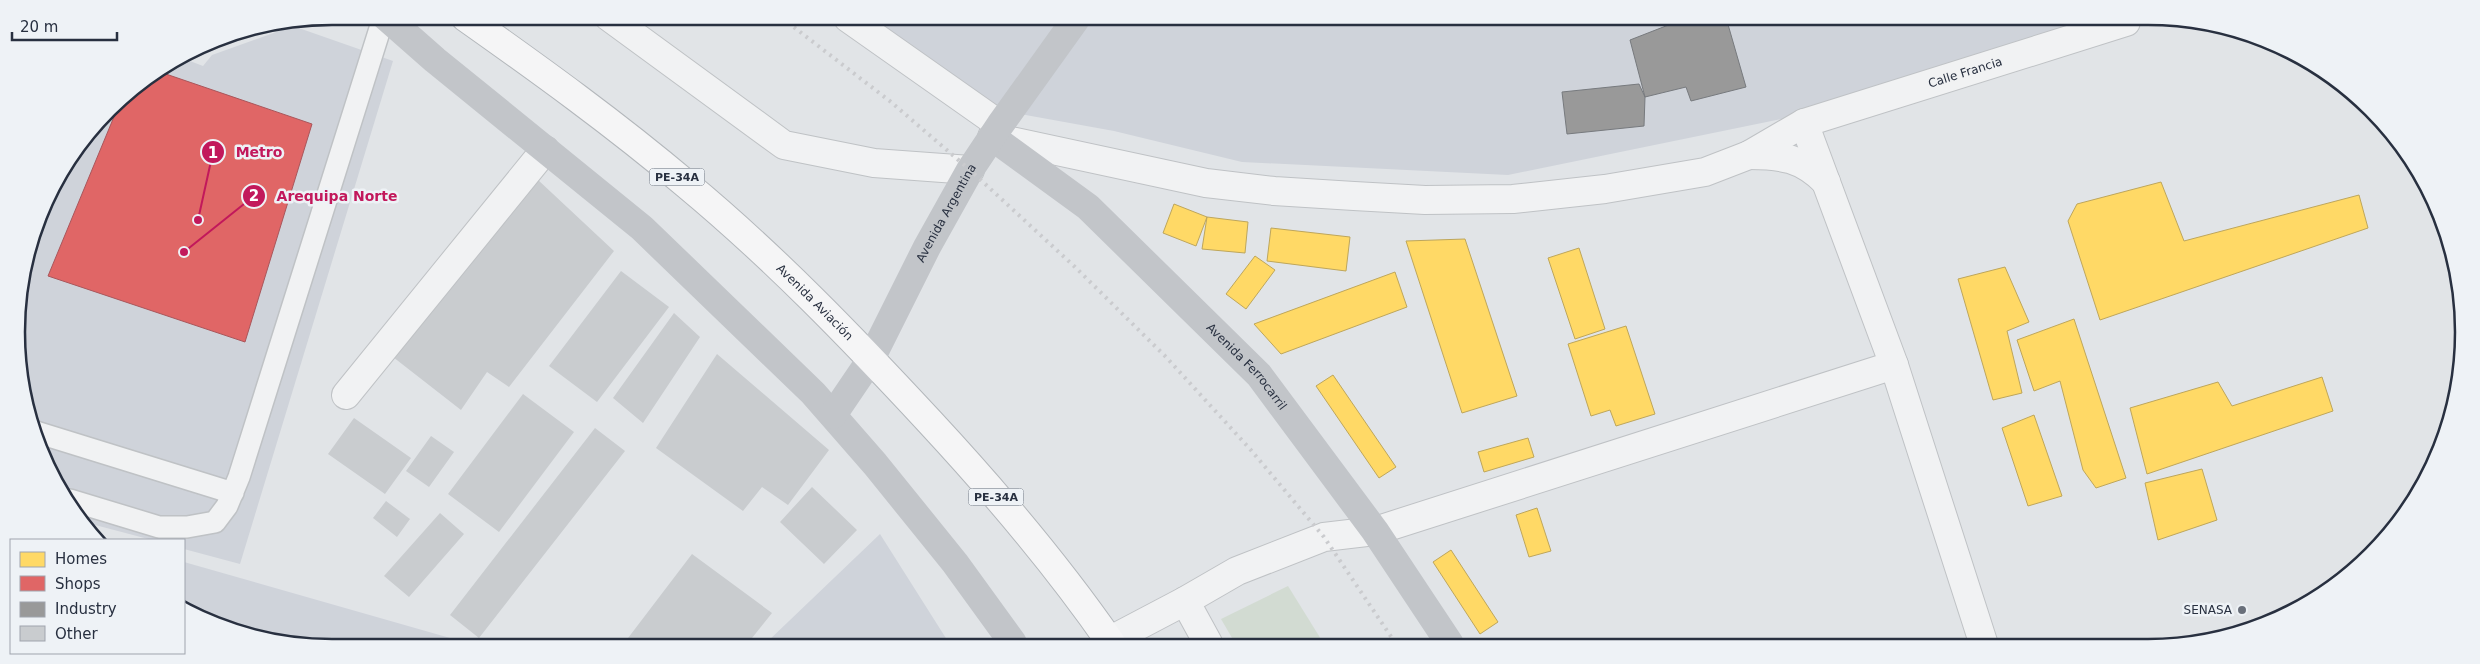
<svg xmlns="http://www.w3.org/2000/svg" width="2480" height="664" viewBox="0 0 2480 664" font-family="'DejaVu Sans',sans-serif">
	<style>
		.built { fill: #cfd3da }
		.green { fill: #d2dbd2 }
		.homes { fill: #ffd966; stroke: #bea65b }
		.shops { fill: #e06666; stroke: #a9565b }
		.industry { fill: #999; stroke: #777a7e }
		.building { fill: #c9cccf }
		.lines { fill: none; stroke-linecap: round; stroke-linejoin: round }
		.lane-casing { stroke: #bfc2c5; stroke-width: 24 }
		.street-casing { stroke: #bfc2c5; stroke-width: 30 }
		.highway-casing { stroke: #b3b7bb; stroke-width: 30 }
		.lane { stroke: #f1f2f3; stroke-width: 21 }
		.street { stroke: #f1f2f3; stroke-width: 28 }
		.secondary { stroke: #c2c5c9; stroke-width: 28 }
		.highway { stroke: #f5f5f6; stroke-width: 28 }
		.rail { stroke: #cacbce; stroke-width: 4; stroke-dasharray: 2.5 5; stroke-linecap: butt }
		.poi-dot { fill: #696f7a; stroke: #eef2f6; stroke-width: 2 }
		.labels { text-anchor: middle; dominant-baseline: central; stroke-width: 5; stroke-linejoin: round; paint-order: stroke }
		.shield { fill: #eef2f6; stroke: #636a77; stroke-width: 1 }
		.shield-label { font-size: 11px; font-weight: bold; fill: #283040 }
		.street-label { font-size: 12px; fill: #283040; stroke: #eef2f6 }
		.poi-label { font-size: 12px; fill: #283040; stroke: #eef2f6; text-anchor: end }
		.rim { fill: none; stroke: #283040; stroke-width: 2.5 }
		.leader { fill: none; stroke: #c2185b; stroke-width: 2 }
		.callout-dot { fill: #c2185b; stroke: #eef2f6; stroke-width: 2 }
		.mark-label { font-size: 15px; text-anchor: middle; font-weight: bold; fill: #fff }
		.callout-label { font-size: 14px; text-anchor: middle; font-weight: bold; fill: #c2185b; stroke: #eef2f6; stroke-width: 5; stroke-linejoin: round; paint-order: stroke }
	</style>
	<rect width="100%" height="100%" fill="#e1e4e7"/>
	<path class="built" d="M849 18 2078 22 1786 118 1508 175 1242 162 1114 131 971 105Z
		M293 26 393 61 240 564 184 549V540H152L80 521 27 414 17 311 49 193 124 95 182 58 203 66 212 55Z
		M880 534 949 643H766Z
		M184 562 464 642H271L184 609Z"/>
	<path class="green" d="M1288 586 1324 644 1235 643 1221 619Z"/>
	<path class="homes" d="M2161 182 2184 241 2359 195 2368 228 2100 320 2068 221 2077 204Z
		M1174 204 1207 217 1196 246 1163 233Z
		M1207 217 1248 222 1245 253 1202 249Z
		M1271 228 1350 237 1346 271 1267 261Z
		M1465 239 1517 396 1462 413 1406 241Z
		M1579 248 1605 329 1575 339 1548 258Z
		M1255 256 1275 270 1246 309 1226 294Z
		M2005 267 2029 322 2007 331 2022 393 1993 400 1958 279Z
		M1395 272 1407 307 1281 354 1254 324Z
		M2074 319 2126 478 2096 488 2083 470 2060 381 2034 391 2017 340Z
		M1626 326 1655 414 1616 426 1610 410 1591 416 1568 344Z
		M1333 375 1396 467 1379 478 1316 386Z
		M2322 377 2333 411 2147 474 2130 408 2218 382 2232 406Z
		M2034 415 2062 496 2028 506 2002 428Z
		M1528 438 1534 457 1484 472 1478 452Z
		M2202 469 2217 520 2158 540 2145 483Z
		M1537 508 1551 551 1529 557 1516 515Z
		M1451 550 1498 622 1480 634 1433 562Z"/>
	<path class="shops" d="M160 72 312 124 245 342 48 276 123 95Z
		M90 139 42 218 49 193Z"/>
	<path class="industry" d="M1669 21H1727L1746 87 1691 101 1686 87 1645 97 1630 40 1671 24Z
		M1639 84 1645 97 1644 126 1567 134 1562 92Z"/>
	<path class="building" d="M537 179 614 251 509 387 487 372 461 410 393 357Z
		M621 271 669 307 597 402 549 366Z
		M674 313 700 337 643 423 613 398Z
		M717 354 829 450 788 505 762 487 743 511 656 448Z
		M523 394 574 432 499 532 448 494Z
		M354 418 411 458 385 494 328 454Z
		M595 428 625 451 479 638 450 615Z
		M431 436 454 452 429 487 406 471Z
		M812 487 857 530 824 564 780 522Z
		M386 501 410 519 397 537 373 518Z
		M440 513 464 534 409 597 384 576Z
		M692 554 772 613 748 643 625 642Z"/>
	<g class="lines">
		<g class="lane-casing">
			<path id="lane" d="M36 432 233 493
				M70 500 159 527H187L215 522 227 506 239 477 384 16"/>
		</g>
		<g class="street-casing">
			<g id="street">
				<path d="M609 17 784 145 874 163 970 170"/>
				<path d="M848 18 1000 125"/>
				<path id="s1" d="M1804 123 2126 22"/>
				<path d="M992 137 1206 183 1274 191 1354 196 1425 200 1513 199 1605 189 1705 172 1749 155 1804 123 1894 365 1984 645"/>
				<path d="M1749 155C1782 155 1802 158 1826 182"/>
				<path d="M346 395 545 150"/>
				<path d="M1185 601 1208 643"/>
				<path d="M1109 641 1185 601 1237 571 1324 537 1375 531 1894 365"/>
			</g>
		</g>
		<g class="highway-casing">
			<g id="highway">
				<path id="s4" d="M465 17C540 70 615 124 686 184 773 256 853 339 930 422 994 491 1057 565 1111 643"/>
			</g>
		</g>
		<use href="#lane" class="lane"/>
		<use href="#street" class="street"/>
		<g class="secondary">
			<path d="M385 16 435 60 642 228 813 393 875 464 955 563 1013 643"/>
			<path id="s2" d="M992 137 1088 207 1259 375 1375 531 1450 644"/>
			<path id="s3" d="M833 415 871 359 927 247 970 170 1000 125 1076 19"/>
		</g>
		<use href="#highway" class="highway"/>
		<path class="rail" d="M782 18 891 102 970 170 1075 267 1166 357 1250 449 1324 537 1396 644"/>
	</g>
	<circle class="poi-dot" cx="2242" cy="610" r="5"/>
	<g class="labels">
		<g class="shield">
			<rect x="649.5" y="168.5" width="55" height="17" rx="4"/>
			<rect x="968.5" y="488.5" width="55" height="17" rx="4"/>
		</g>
		<g class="shield-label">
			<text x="677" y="177">PE-34A</text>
			<text x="996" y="497">PE-34A</text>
		</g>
		<g class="street-label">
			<text stroke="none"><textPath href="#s1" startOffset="169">Calle Francia</textPath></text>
			<text stroke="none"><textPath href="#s3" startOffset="232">Avenida Argentina</textPath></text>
			<text stroke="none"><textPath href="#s4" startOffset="452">Avenida Aviación</textPath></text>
			<text stroke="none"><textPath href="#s2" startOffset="344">Avenida Ferrocarril</textPath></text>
		</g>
		<g class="poi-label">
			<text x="2232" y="610">SENASA</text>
		</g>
	</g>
	<path d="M0 0H2480V664H0ZM332 25H2148A307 307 0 0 1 2455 332V332A307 307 0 0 1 2148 639H332A307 307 0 0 1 25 332V332A307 307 0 0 1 332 25Z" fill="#eef2f6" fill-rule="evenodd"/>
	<path class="rim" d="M332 25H2148A307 307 0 0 1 2455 332V332A307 307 0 0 1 2148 639H332A307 307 0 0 1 25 332V332A307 307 0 0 1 332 25Z"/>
	<path class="leader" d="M198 220L213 152M184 252L254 196"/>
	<g class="callout-dot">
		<circle cx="198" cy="220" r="5"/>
		<circle cx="184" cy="252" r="5"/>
		<circle cx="213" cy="152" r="12"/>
		<circle cx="254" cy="196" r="12"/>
	</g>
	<g class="mark-label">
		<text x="213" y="158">1</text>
		<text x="254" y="201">2</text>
	</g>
	<g class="callout-label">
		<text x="259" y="157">Metro</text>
		<text x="337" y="201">Arequipa Norte</text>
	</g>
	<rect x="10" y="539" width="175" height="115" fill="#eef2f6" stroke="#9fa4ad"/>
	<rect x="20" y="552" width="25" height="15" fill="#ffd966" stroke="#9fa4ad"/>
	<text x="55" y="564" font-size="15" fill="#283040">Homes</text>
	<rect x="20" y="576" width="25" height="15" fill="#e06666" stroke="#9fa4ad"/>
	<text x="55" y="589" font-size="15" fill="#283040">Shops</text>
	<rect x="20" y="602" width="25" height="15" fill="#999999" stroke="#9fa4ad"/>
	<text x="55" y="614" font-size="15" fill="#283040">Industry</text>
	<rect x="20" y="626" width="25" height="15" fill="#c9cccf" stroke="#9fa4ad"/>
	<text x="55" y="639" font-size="15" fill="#283040">Other</text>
	<path d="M12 32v8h105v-8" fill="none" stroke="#283040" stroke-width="2.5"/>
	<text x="20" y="32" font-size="15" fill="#283040" stroke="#eef2f6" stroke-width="4" paint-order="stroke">20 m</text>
</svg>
